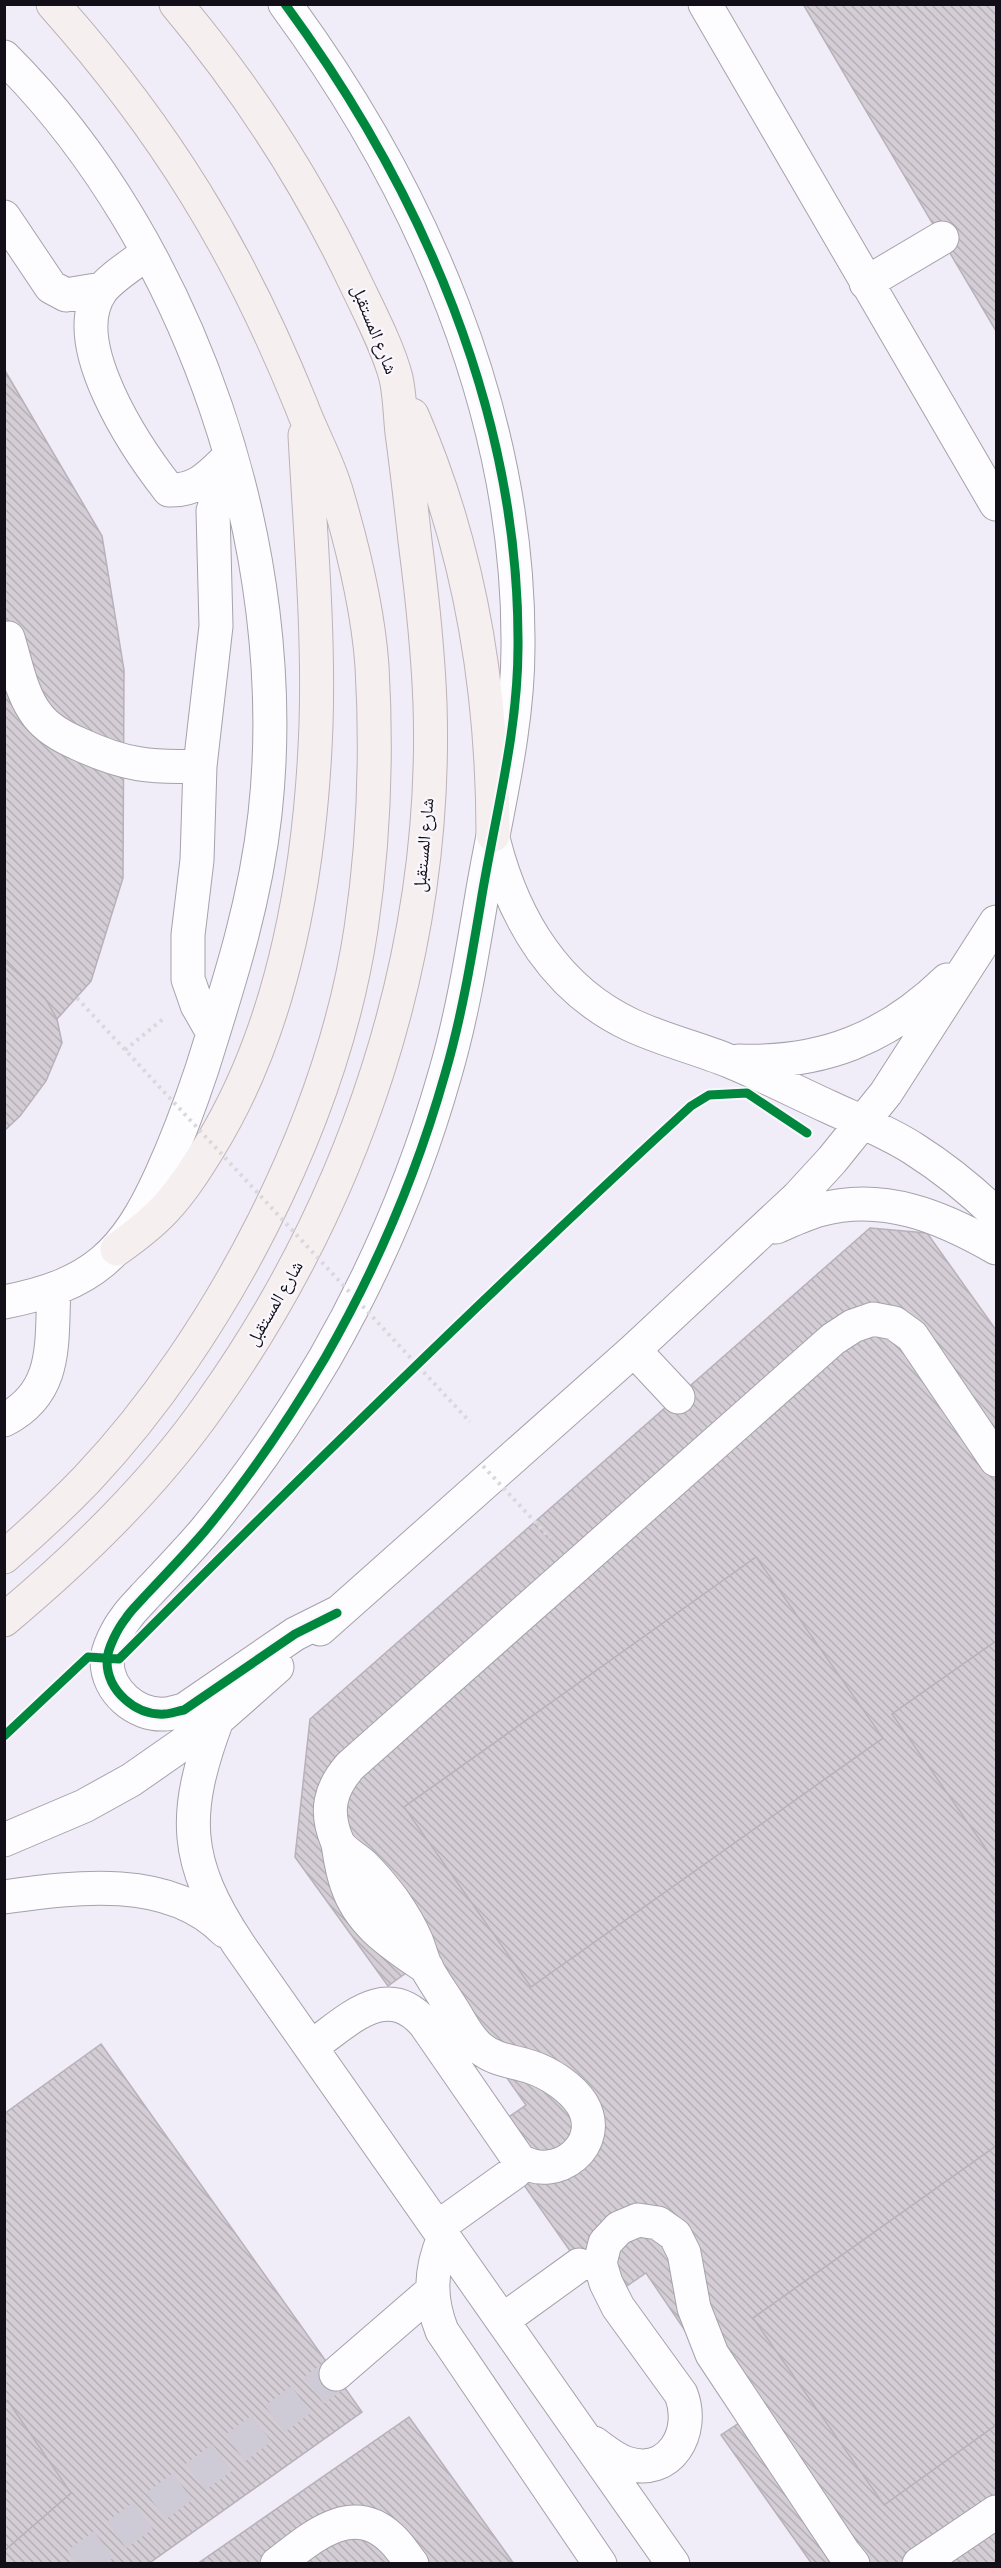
<svg xmlns="http://www.w3.org/2000/svg" width="1001" height="2568" viewBox="0 0 1001 2568" font-family="'PT Sans Narrow','Noto Naskh Arabic',sans-serif">
	<style>
		.building { fill: url(#building-back-hatch); stroke: #b8b1b9; stroke-width: 1.5 }
		.lines { fill: none; stroke-linecap: round; stroke-linejoin: round }
		.minor-tunnel { stroke: #cfcbd6; stroke-width: 33; stroke-dasharray: 33 16; stroke-linecap: butt }
		.minor-casing { stroke: #a5a2ac; stroke-width: 35 }
		.major-casing { stroke: #beb2b6; stroke-width: 35 }
		.path { stroke: #dad8dd; stroke-width: 4; stroke-dasharray: 3 4.5; stroke-linecap: butt }
		.minor { stroke: #fdfcfe; stroke-width: 33 }
		.major { stroke: #f6eff0; stroke-width: 33 }
		.path-bridge { stroke: #dad8dd; stroke-width: 4; stroke-dasharray: 3 4.5; stroke-linecap: butt }
		.cycleway-casing { stroke: #f9f7fd; stroke-width: 13 }
		.cycleway { stroke: #00873e; stroke-width: 9 }
		.labels { text-anchor: middle; dominant-baseline: central; stroke-width: 4.5; stroke-linejoin: round; paint-order: stroke }
		.street-label { font-size: 18px; fill: #120f18; stroke: #f9f7fd }
	</style>
	<defs>
		<pattern id="building-back-hatch" width="6" height="6" patternUnits="userSpaceOnUse" patternTransform="scale(1.5)"><rect width="6" height="6" fill="#d4cdd5"/><path d="M-1 5l2 2M0 0l6 6M5-1l2 2" fill="none" stroke="#b5afb6"/></pattern>
	</defs>
	<rect width="100%" height="100%" fill="#f0ecf8"/>
	<path class="building" d="M803 4H996V331Z
		M4 369 102 536 124 670 123 878 91 981 57 1019 45 998 4 961Z
		M4 961 45 998 57 1019 62 1043 46 1081 20 1116 4 1131Z
		M870 1228 927 1233 996 1330V2564H812L721 2435 745 2419 646 2273 605 2301 487 2132 526 2105 424 1960 388 1986 295 1857 310 1719Z
		M756 1557 883 1738 531 1987 404 1807Z
		M996 1641V1863L892 1714Z
		M101 2044 362 2412 148 2564H4V2551L71 2493 8 2401 4 2403V2114Z
		M996 2146V2425L884 2505 753 2318Z
		M8 2401 71 2493 4 2551V2403Z
		M409 2417 514 2564H197Z"/>
	<g class="lines">
		<path class="minor-tunnel" d="M77 2564 336 2374"/>
		<g class="minor-casing">
			<path id="minor" d="M285 4C421 189 520 414 518 647 518 731 496 812 482 895 472 955 462 1016 445 1074 417 1173 376 1269 325 1358 289 1419 249 1478 204 1532 185 1554 165 1575 145 1596 139 1603 131 1610 126 1618 118 1628 107 1649 107 1661 107 1691 136 1716 165 1714 171 1714 177 1711 184 1710L295 1634 337 1613
				M705 4 996 504
				M4 57C192 244 294 552 265 814 255 904 229 983 202 1069 190 1105 177 1140 161 1175 125 1254 93 1285 4 1302
				M4 217 51 287 66 295 102 289
				M147 253C135 263 110 278 101 291 65 343 136 448 169 490 198 491 210 475 230 456
				M866 283 942 238
				M8 638C16 663 21 695 38 716 48 729 65 738 79 744 124 765 151 768 200 766
				M494 842C514 920 556 990 631 1025 663 1040 697 1048 729 1061 763 1075 796 1092 829 1107 857 1120 888 1132 914 1149 944 1168 971 1190 996 1214
				M213 1033 197 1005 188 979V935L197 860 200 766 216 626 213 511 231 456
				M739 1061C823 1064 887 1038 947 980
				M776 1227C790 1221 805 1214 819 1210 883 1192 942 1217 996 1248
				M634 1350 678 1397
				M4 1420C59 1392 51 1342 54 1289
				M320 1629 634 1350 798 1197 832 1160 886 1093 996 922
				M217 1720C182 1814 183 1861 239 1945L673 2564
				M4 1840 84 1806 131 1780 217 1720 277 1667
				M338 1844C340 1857 342 1872 347 1885 360 1925 394 1945 427 1968
				M4 1897C76 1887 168 1874 225 1931
				M311 2047C348 2021 386 1979 425 2024L519 2160C557 2184 606 2144 582 2104 571 2087 549 2073 531 2067 513 2061 496 2061 480 2048 470 2040 463 2027 456 2015 447 2000 436 1985 427 1969 422 1960 420 1949 416 1940 410 1926 402 1913 393 1900 384 1888 374 1876 364 1866 356 1858 341 1851 337 1841 325 1812 329 1790 350 1766L833 1339 853 1326 873 1319 894 1323 912 1336 996 1460
				M438 2227 515 2172
				M444 2237C430 2270 429 2298 442 2331L600 2564
				M503 2320 579 2265
				M336 2374 432 2291
				M594 2443C604 2450 614 2459 626 2463 670 2478 696 2432 681 2394L618 2307 606 2283 600 2263 605 2243 619 2228 638 2220 658 2223 675 2235 684 2253 694 2308 712 2354 844 2553 853 2564
				M277 2564C310 2539 351 2500 391 2538 399 2545 405 2555 412 2564
				M919 2564 996 2512"/>
		</g>
		<g class="major-casing">
			<path id="major" d="M412 415C470 548 493 690 493 835
				M117 1249C134 1237 151 1224 165 1209 183 1190 197 1167 210 1146 285 1024 311 866 316 725 319 628 310 531 305 435
				M4 1557C33 1532 61 1506 87 1479 220 1338 332 1121 361 929 374 842 377 753 372 666 368 610 353 548 337 494 329 464 312 435 301 405 238 249 165 130 53 4
				M4 1620C80 1556 154 1485 211 1403 355 1200 438 954 430 704 428 649 422 595 415 541 411 505 407 469 402 433 400 415 400 396 396 378 389 350 370 313 357 286 309 184 249 91 176 4"/>
		</g>
		<path class="path" d="M125 1050 163 1019"/>
		<use href="#minor" class="minor"/>
		<use href="#major" class="major"/>
		<path class="path-bridge" d="M77 998 470 1422
			M483 1466 550 1538"/>
		<g class="cycleway-casing">
			<path id="cycleway" d="M285 4C421 189 520 414 518 647 518 731 496 812 482 895 472 955 462 1016 445 1074 417 1173 376 1269 325 1358 289 1419 249 1478 204 1532 185 1554 165 1575 145 1596 139 1603 131 1610 126 1618 118 1628 107 1649 107 1661 107 1691 136 1716 165 1714 171 1714 177 1711 184 1710L295 1634 337 1613
				M4 1736 88 1657 119 1659C306 1471 496 1285 691 1106L709 1095 747 1093 807 1133"/>
		</g>
		<use href="#cycleway" class="cycleway"/>
	</g>
	<g class="labels">
		<g class="street-label">
			<text transform="translate(375 329) rotate(68)">شارع المستقبل</text>
			<text transform="translate(423 845) rotate(-85)">شارع المستقبل</text>
			<text transform="translate(274 1303) rotate(-60)">شارع المستقبل</text>
		</g>
	</g>
	<rect width="1001" height="2568" fill="none" stroke="#120f18" stroke-width="12"/>
</svg>
